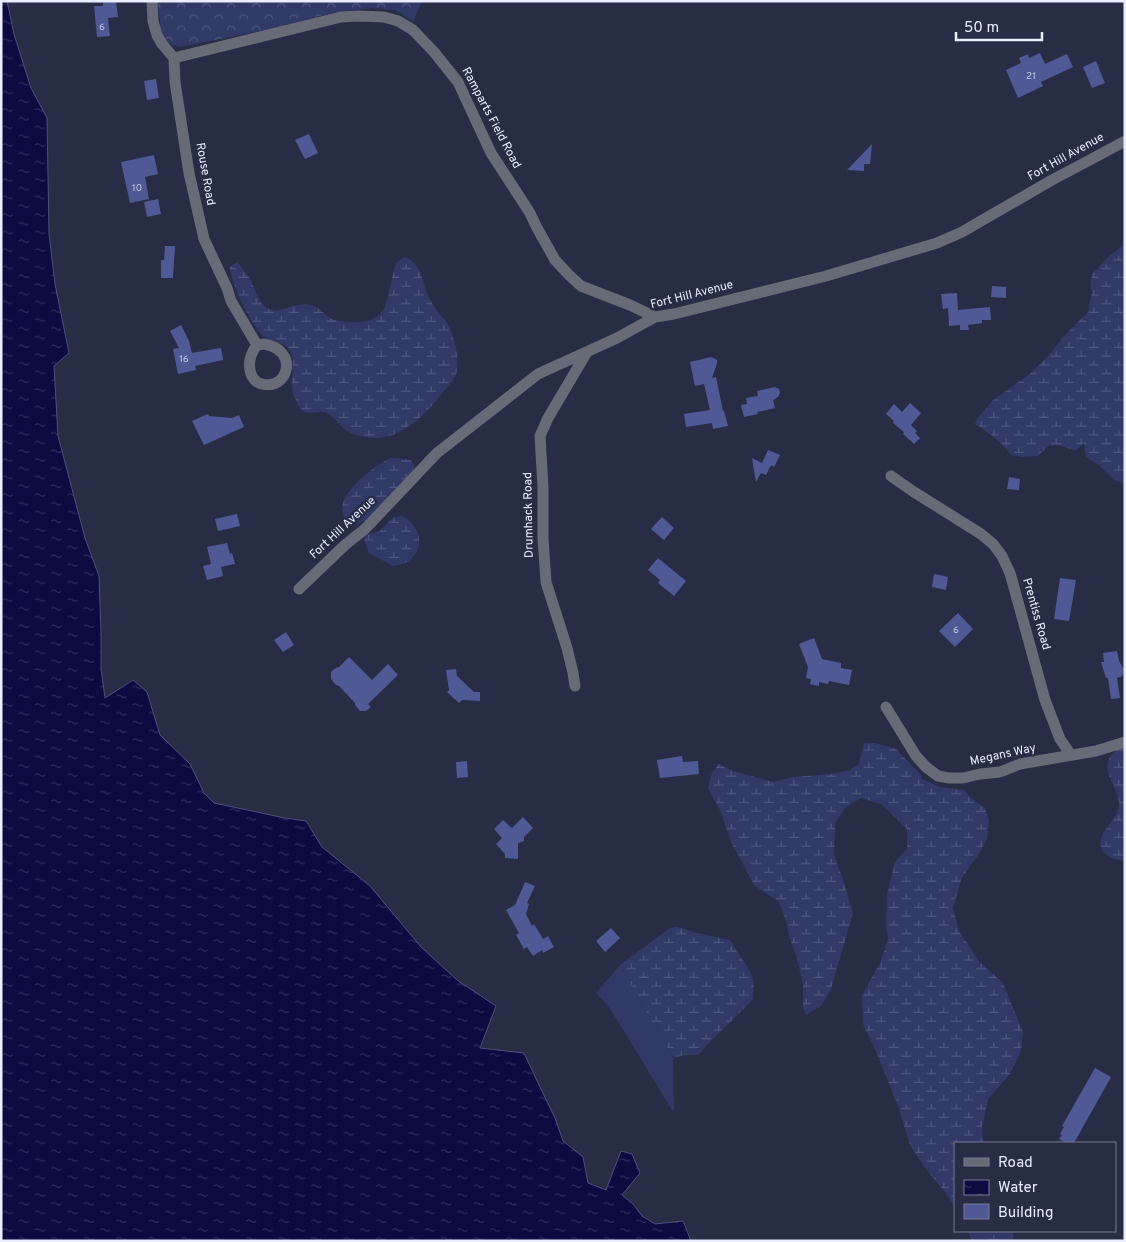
<svg xmlns="http://www.w3.org/2000/svg" width="1126" height="1242" viewBox="0 0 1126 1242" font-family="Overpass,sans-serif">
	<style>
		.grass { fill: #313967 }
		.forest { fill: url(#forest-crowns) }
		.wetland { fill: url(#wetland-marsh) }
		.water { fill: url(#water-ripples); stroke: #4f4e7b }
		.building { fill: #4e5996 }
		.lines { fill: none; stroke-linecap: round; stroke-linejoin: round }
		.street { stroke: #676a77; stroke-width: 11 }
		.labels { text-anchor: middle; dominant-baseline: central; stroke-width: 5; stroke-linejoin: round; paint-order: stroke }
		.number-label { font-size: 10px; fill: #c3c9e5 }
		.street-label { font-size: 12px; fill: #eaeeff; stroke: #282d46 }
	</style>
	<defs>
		<pattern id="forest-crowns" width="20" height="18" patternUnits="userSpaceOnUse" patternTransform="scale(1.25)"><rect width="20" height="18" fill="#313967"/><path d="M2 6a3 3 0 1 1 6 0M12 15a3 3 0 1 1 6 0" fill="none" stroke="#4f567e"/></pattern>
		<pattern id="wetland-marsh" width="20" height="14" patternUnits="userSpaceOnUse" patternTransform="scale(1.25)"><rect width="20" height="14" fill="#313967"/><path d="M1 5h8M5 5V1M11 12h8M15 12V8" fill="none" stroke="#4f567e"/></pattern>
		<pattern id="water-ripples" width="26" height="14" patternUnits="userSpaceOnUse" patternTransform="scale(1.25)"><rect width="26" height="14" fill="#0d0a42"/><path d="M2 4q2-2 4 0t4 0M15 11q2-2 4 0t4 0" fill="none" stroke="#302e5e"/></pattern>
	</defs>
	<rect width="100%" height="100%" fill="#282d46"/>
	<path class="grass" d="M620 965 673 1058 674 1113 609 1007 596 993Z"/>
	<path class="forest" d="M157 1H422L413 21 395 10 372 8 336 12 265 30 180 47 165 42 161 33 160 19Z"/>
	<path class="wetland" d="M1125 244V484L1114 480 1100 466 1086 457 1084 443 1075 451 1059 445 1048 446 1038 456 1021 457 1011 455C1001 442 989 432 975 424L977 419 992 401 1031 373 1049 355 1063 337 1088 312 1092 291 1090 286 1092 274 1109 256Z
		M405 257C423 264 422 284 429 298 433 307 441 315 447 323 454 333 459 358 457 370 456 379 448 386 443 392 428 412 403 438 376 438 370 438 363 436 357 435 340 431 339 419 327 413 319 409 309 417 302 410 299 408 297 404 296 400 294 396 292 391 292 386 291 374 296 359 289 349 283 341 269 342 262 335 252 326 229 280 230 267L237 262C241 267 245 272 249 277 255 287 256 299 266 307 275 314 283 309 292 306 298 305 305 304 311 305 318 306 324 314 330 318 337 323 364 323 371 320 377 317 382 312 385 307L395 266 398 261Z
		M390 458H396L411 460 414 465V472C401 486 375 518 357 524 353 526 350 524 347 521 327 500 373 467 390 458Z
		M402 516C419 524 426 546 411 559 406 564 399 565 393 566L369 553 364 539 366 535 380 531 389 521 395 517Z
		M864 743H875L896 749 920 774 922 779 939 787 964 790 972 799 985 808 989 821 987 839 977 857 969 867 961 880 953 908 959 931 979 961 1003 983 1023 1032 1021 1051 1010 1074 988 1099 982 1127 983 1143H955V1207L945 1192 925 1168 910 1145 898 1106 875 1049 863 1024 862 995 880 963 888 939 886 924 887 894 895 862 907 849V829L896 818 881 804 861 798 845 808 835 824 834 854 845 886 853 913 831 989 821 1006 806 1015 803 1007V984L797 958 790 939 786 921 779 902 755 886 732 844 720 810 708 788 712 773 719 764 733 771 773 782 793 777 831 774 850 770 859 764Z
		M1125 744V861C1110 859 1094 852 1103 834 1107 825 1119 815 1119 804 1120 788 1097 770 1113 753 1117 749 1119 746 1125 744Z
		M676 927 682 928 696 933 730 940C735 948 752 972 753 979 754 985 753 993 753 999 735 1019 715 1035 698 1055H684L673 1058 620 965 670 928Z
		M968 1231H1013L1014 1241H972Z"/>
	<path class="water" d="M1 1H7L14 34 31 88 47 118 49 234 55 284 69 353 54 366 58 436 85 538 99 576 101 632V669L105 698 133 680 147 692 160 735 190 764 204 793 214 803 285 818 306 821 322 847 370 886 421 947 457 980 496 1006 480 1048 524 1053 539 1085 555 1118 563 1141 583 1157 588 1183 606 1190 621 1151 632 1154 640 1173 622 1195 633 1204 642 1216 655 1224 683 1221 691 1241H1Z"/>
	<path class="building" d="M103 1H116L118 17 108 18 110 36 97 37 94 6H103Z
		M1040 53 1045 64 1067 54 1073 67 1041 82 1043 86 1018 98 1006 70 1021 63 1019 58 1028 54 1029 58Z
		M1096 61 1105 83 1092 88 1083 67Z
		M156 79 159 98 147 100 144 81Z
		M309 134 318 153 305 159 295 140Z
		M872 144 870 164H864V171L847 170Z
		M154 155 158 174 145 177 149 199 130 203 121 162Z
		M158 199 161 214 147 217 144 202Z
		M165 246H175L173 278H161V260H164Z
		M992 286 1006 287V298L991 297Z
		M957 293 958 310 990 307 991 320H982V323L968 325 969 330H960V325L949 326 948 308 943 309 941 294Z
		M181 325 189 341 192 353 221 348 223 360 195 366 196 370 178 374 173 349 179 348 170 331Z
		M711 357 717 360V363L712 378 716 377 723 411H724L728 426 713 429 712 423 686 427 684 414 710 410 704 384 695 386 690 362Z
		M775 387 779 389 780 393 778 397 773 400 775 408 757 412 758 414 744 417 741 405 747 404 746 398 758 396 757 391Z
		M910 403 921 413 911 425 917 431 915 433 920 438 914 444 903 434 904 432 893 423 894 421 886 414 894 404 902 412Z
		M208 414 209 416 232 418 239 415 244 427 204 445 192 421Z
		M768 450 780 455 774 467 771 465 766 475 761 473 756 482 752 458 762 463Z
		M1009 477 1020 479 1019 490 1007 489Z
		M237 514 240 526 218 531 215 519Z
		M662 517 674 528 664 540 651 529Z
		M227 543 230 554 232 553 235 564 221 567 223 576 207 580 203 566 211 564 207 547Z
		M658 558 686 581 674 596 658 583 660 580 648 570Z
		M934 574 948 577 946 590 932 587Z
		M1060 578 1076 580 1069 621 1054 619Z
		M958 613 973 629 955 647 939 631Z
		M286 632 294 645 283 652 274 640Z
		M814 638 822 659 841 663V668L852 670 849 685 829 681 828 684 819 682V686L810 684 811 679 806 678 808 667 799 644Z
		M1117 651 1119 661 1124 670 1122 676 1117 678 1120 698 1111 699 1108 678H1106L1101 662H1104L1103 653Z
		M349 657 372 680 388 664 398 675 368 704 371 707 366 711H360L355 705V703L339 686 336 685 331 679V672L336 668 339 667Z
		M456 669 457 676 474 692H480V701L462 700 459 703 447 692 449 690 446 670Z
		M682 756 683 762 698 761 699 774 660 778 657 760Z
		M467 761 468 777 457 778 456 762Z
		M523 817 533 828 524 837V841L518 843V859L505 858V854L496 844 502 838 494 829 503 820 512 828Z
		M525 882 535 886 527 903 529 904 526 914 532 926 534 924 543 939 548 936 554 947 543 953 542 950 533 956 527 947 524 949 516 935 519 933 506 910 515 905Z
		M611 928 620 938 605 952 596 941Z
		M1095 1068 1111 1077 1074 1143H1066L1059 1139 1062 1135 1060 1134 1064 1127 1062 1126Z"/>
	<g class="lines">
		<path class="street" d="M152 1 153 21 157 35 162 44 174 58 175 82 189 173 204 239 227 288 231 301 257 345
			M174 58 341 17 358 16 384 17 398 21 413 30 434 52 458 82 491 153 530 213 536 226 555 260 569 275 581 286 630 305 655 317
			M264 344C300 350 288 391 262 384 257 383 253 379 251 374 247 363 251 353 257 345Z
			M891 476 914 492 981 534 993 544 1002 556 1010 573 1045 700 1060 739 1071 755
			M299 589 345 545 365 529 437 453 538 374 617 338 655 317 674 314 826 276 937 243 962 232 1052 180 1086 162 1125 141
			M575 686 573 673 567 648 546 582 543 538V487L540 436 548 418 587 352
			M886 707 916 756 926 767 938 776 949 778H963L980 774 1000 772 1020 764 1096 751 1125 742"/>
	</g>
	<g class="labels">
		<g class="number-label">
			<text x="102" y="27">6</text>
			<text x="1031" y="76">21</text>
			<text x="137" y="188">10</text>
			<text x="184" y="359">16</text>
			<text x="956" y="630">6</text>
		</g>
		<g class="street-label">
			<text transform="translate(491 118) rotate(62)">Ramparts Field Road</text>
			<text transform="translate(1066 157) rotate(-29)">Fort Hill Avenue</text>
			<text transform="translate(205 174) rotate(80)">Rouse Road</text>
			<text transform="translate(692 295) rotate(-14)">Fort Hill Avenue</text>
			<text transform="translate(529 515) rotate(-91)">Drumhack Road</text>
			<text transform="translate(343 528) rotate(-43)">Fort Hill Avenue</text>
			<text transform="translate(1036 614) rotate(74)">Prentiss Road</text>
			<text transform="translate(1003 755) rotate(-12)">Megans Way</text>
		</g>
	</g>
	<rect width="1126" height="1242" fill="none" stroke="#eaeeff" stroke-width="5"/>
	<rect x="954" y="1142" width="162" height="90" fill="#282d46" stroke="#767a90"/>
	<rect x="964" y="1158" width="25" height="8" fill="#676a77" stroke="#767a90"/>
	<text x="998" y="1167" font-size="15" fill="#eaeeff">Road</text>
	<rect x="964" y="1180" width="25" height="15" fill="url(#water-ripples)" stroke="#767a90"/>
	<text x="998" y="1192" font-size="15" fill="#eaeeff">Water</text>
	<rect x="964" y="1204" width="25" height="15" fill="#4e5996" stroke="#767a90"/>
	<text x="998" y="1217" font-size="15" fill="#eaeeff">Building</text>
	<path d="M956 32v8h86v-8" fill="none" stroke="#eaeeff" stroke-width="2.5"/>
	<text x="964" y="32" font-size="15" fill="#eaeeff" stroke="#282d46" stroke-width="4" paint-order="stroke">50 m</text>
</svg>
